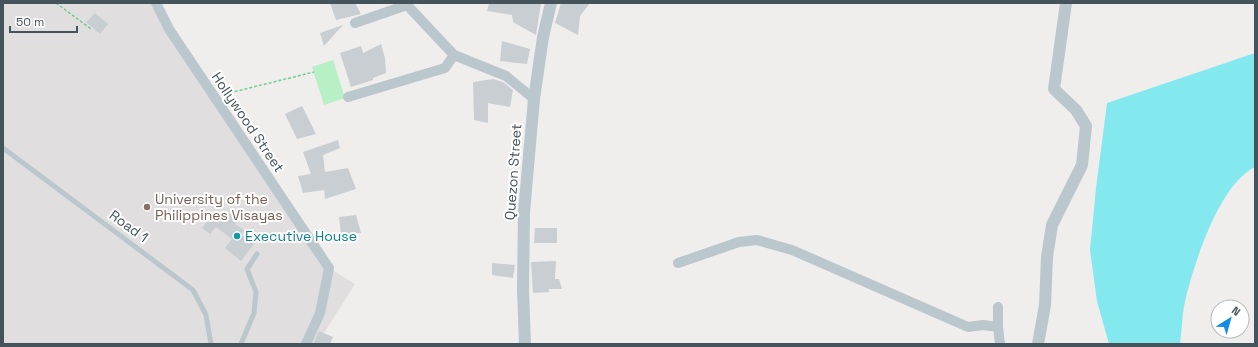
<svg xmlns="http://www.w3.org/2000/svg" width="1258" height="347" viewBox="0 0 1258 347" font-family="'Space Grotesk',sans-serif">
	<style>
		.education { fill: #e1dedf }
		.green { fill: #b8f0c6 }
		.water { fill: #84e8ef }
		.building { fill: #c9ced2 }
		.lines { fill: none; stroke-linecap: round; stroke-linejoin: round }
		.path { stroke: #6fcf92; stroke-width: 1.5; stroke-dasharray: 3 2; stroke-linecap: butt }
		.service { stroke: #bac7cd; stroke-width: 5 }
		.minor { stroke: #bac7cd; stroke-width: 10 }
		.tertiary { stroke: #bac7cd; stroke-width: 12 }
		.education-dot { fill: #8d6e63; stroke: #fff; stroke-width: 1.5 }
		.culture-dot { fill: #0f9aa8; stroke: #fff; stroke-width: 1.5 }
		.labels { text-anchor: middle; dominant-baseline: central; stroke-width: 4; stroke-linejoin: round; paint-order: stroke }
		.street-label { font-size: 14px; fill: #45545b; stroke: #fff }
		.education-label { font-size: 14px; fill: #785e54; stroke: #fff; text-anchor: start }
		.culture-label { font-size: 14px; fill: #0d838f; stroke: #fff; text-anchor: start }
	</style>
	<rect width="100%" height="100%" fill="#f0eded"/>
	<path class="education" d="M3 3H154L329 268 355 284 317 344H3Z"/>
	<path class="green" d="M333 60 345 98 324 105 312 67Z"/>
	<path class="water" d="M1255 53V167C1219 184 1194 264 1185 301 1182 315 1182 330 1180 344H1109L1097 301 1090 250 1096 188 1107 103Z"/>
	<path class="building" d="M330 3H355L361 14 336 20Z
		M489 3H541L536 35 513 22 512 15 487 11Z
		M561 3H590L580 16 578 35 555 23Z
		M95 13 108 24 100 34 86 22Z
		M343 25 324 46 320 33Z
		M502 41 530 49 527 64 500 61Z
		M381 44 385 58 386 73 373 78V80L351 87 340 53 361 46 363 53Z
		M493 79 503 82 513 90 510 107 488 103V123L474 120 473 82Z
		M302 106 316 134 297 139 285 114Z
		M338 140 340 148 323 155 325 172 348 168 356 189 325 199 324 190 303 193 298 176 311 174 303 152Z
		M230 213 239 219 235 224 244 230 241 235 254 244 241 261 225 248 232 239 216 227 210 234 202 228 211 216 216 221 221 214 226 218Z
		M356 215 361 233 341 234 339 217Z
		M535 228H557V243H534Z
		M556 261 555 279H559L562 289H548L550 292 533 293 531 262Z
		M492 263 515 265 513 278 492 275Z
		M319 331 333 337 330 344H313Z"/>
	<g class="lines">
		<path class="path" d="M56 3 91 29
			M225 94 314 72"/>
		<path class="service" d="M3 148 193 290 206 315 211 344
			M241 344 254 313 256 292 247 269 257 254"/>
		<path class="minor" d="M156 3 169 29 329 268 320 313 306 344
			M355 23 407 5 454 55
			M348 97 445 68 454 55 506 76 534 99
			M678 263 739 242 757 240 792 250 968 327 983 325 998 327 1000 344
			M998 307V327"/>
		<path class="tertiary" d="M525 344 523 290 524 212 534 99 543 37 551 3
			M1038 344 1045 305 1047 257 1052 225 1082 165 1086 126 1076 110 1054 89 1066 3"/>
	</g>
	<circle class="education-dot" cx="147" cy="207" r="4"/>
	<circle class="culture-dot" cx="237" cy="236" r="4"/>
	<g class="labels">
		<g class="street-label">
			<text transform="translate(248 122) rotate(56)">Hollywood Street</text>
			<text transform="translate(513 172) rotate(-86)">Quezon Street</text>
			<text transform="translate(129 226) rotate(36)">Road 1</text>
		</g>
		<g class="education-label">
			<text x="155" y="199">University of the<tspan x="155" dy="16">Philippines Visayas</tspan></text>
		</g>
		<g class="culture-label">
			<text x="245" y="236">Executive House</text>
		</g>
	</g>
	<rect width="1258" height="347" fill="none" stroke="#45545b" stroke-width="8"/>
	<g transform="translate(1230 319) rotate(37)"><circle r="19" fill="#ffffff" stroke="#b5bbbd"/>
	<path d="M0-3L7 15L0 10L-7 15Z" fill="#128ce5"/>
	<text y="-6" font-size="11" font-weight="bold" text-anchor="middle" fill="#45545b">N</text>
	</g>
	<path d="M10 26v6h67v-6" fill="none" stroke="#45545b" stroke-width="2"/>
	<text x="16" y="26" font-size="12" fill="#45545b" stroke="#ffffff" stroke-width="3" paint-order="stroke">50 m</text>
</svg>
